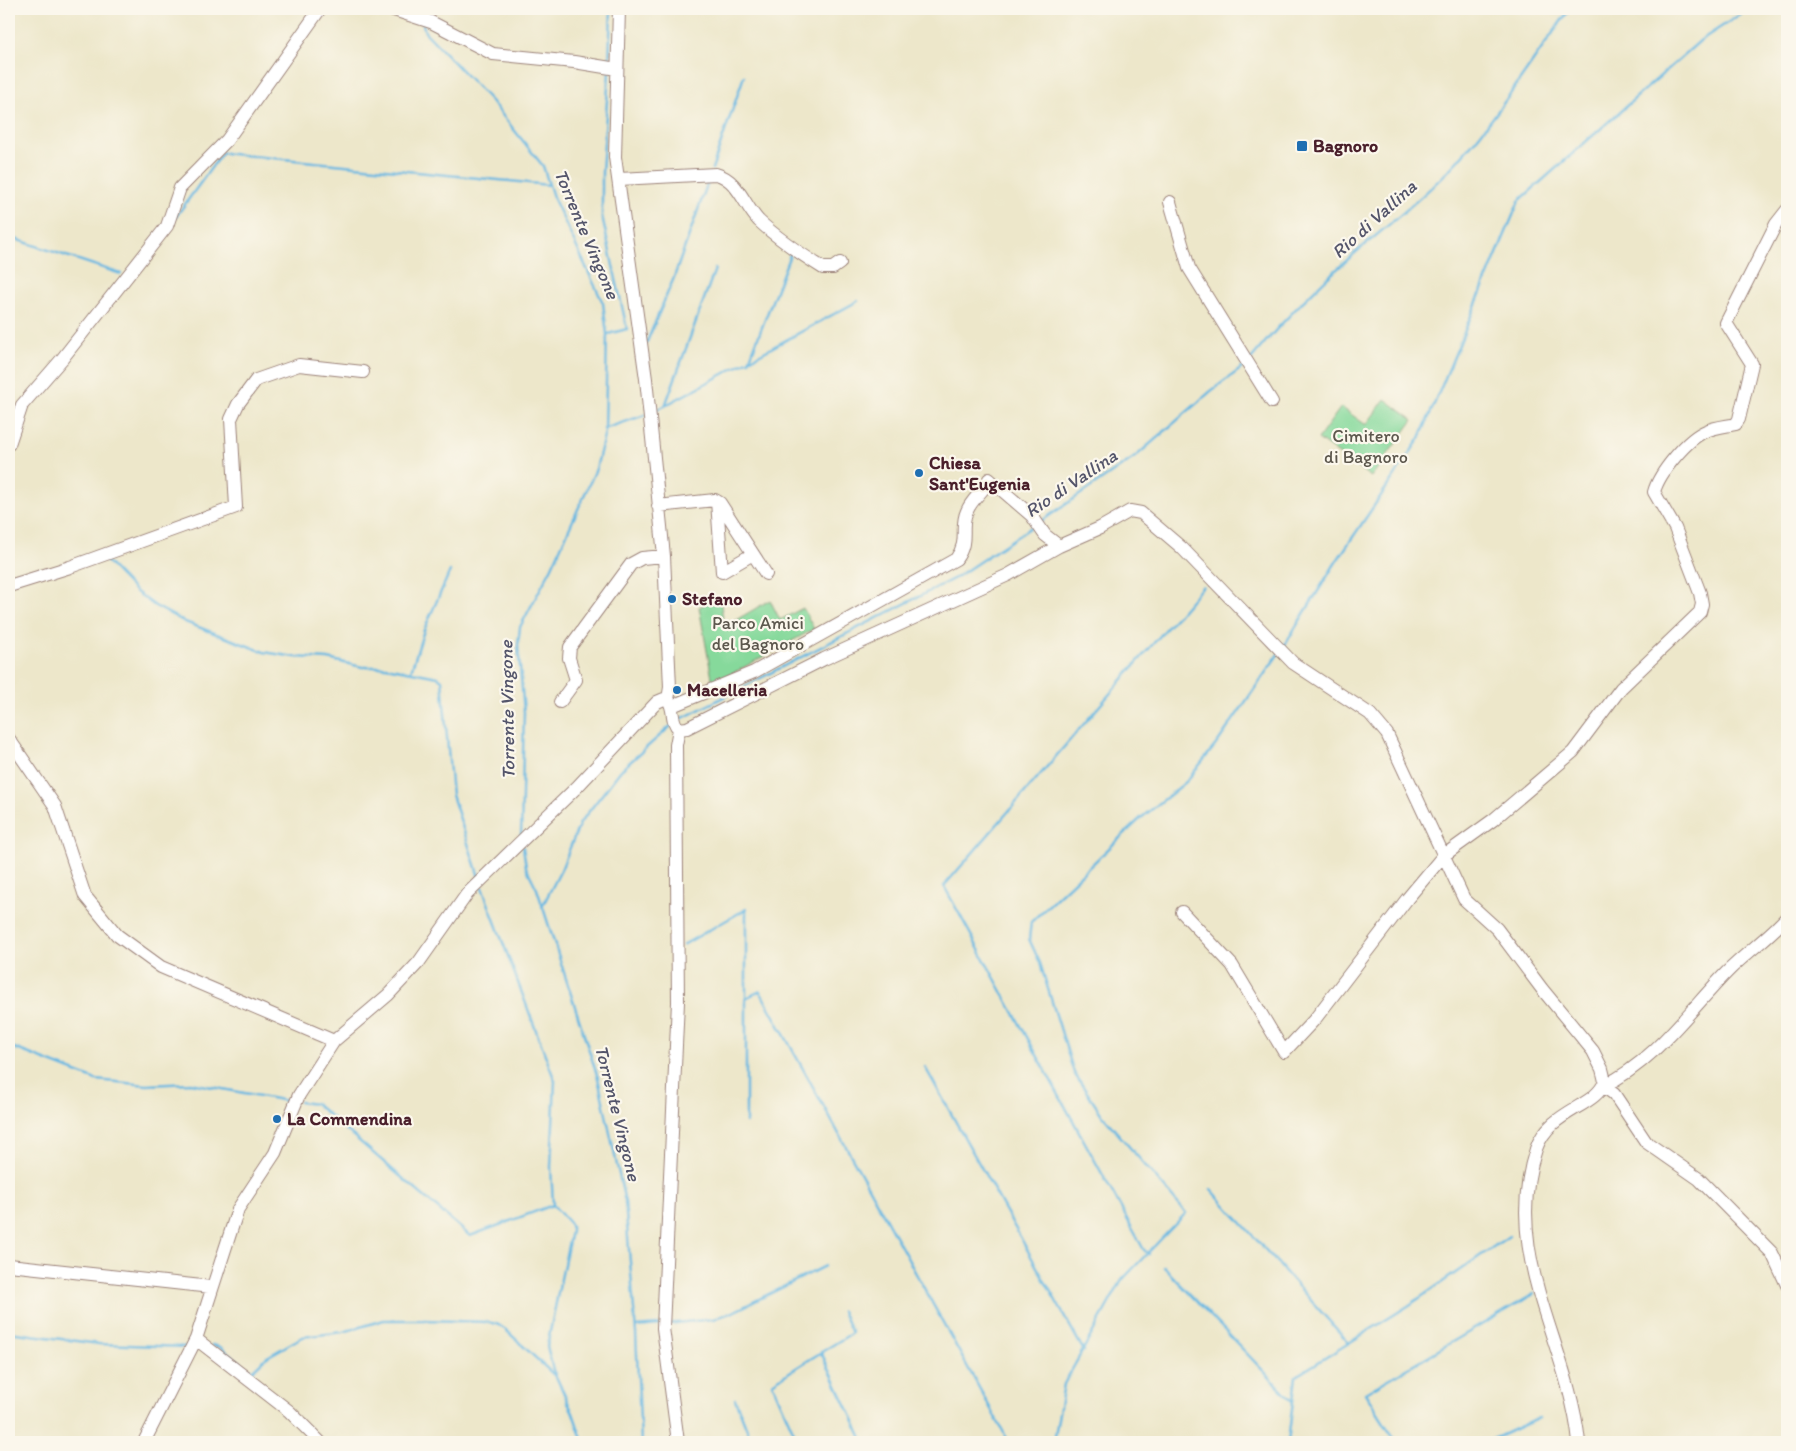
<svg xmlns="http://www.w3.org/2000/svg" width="1796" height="1451" viewBox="0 0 1796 1451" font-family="Itim,sans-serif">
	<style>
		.green { fill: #86d99b; stroke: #687c63 }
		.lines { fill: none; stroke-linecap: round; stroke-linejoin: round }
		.stream { stroke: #68b8e2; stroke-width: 2.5 }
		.minor-casing { stroke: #9c837a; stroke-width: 14 }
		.minor { stroke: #fff; stroke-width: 12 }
		.poi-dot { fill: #1f6fb2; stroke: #fbf7ec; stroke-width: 2 }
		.labels { text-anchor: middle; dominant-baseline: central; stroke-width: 4.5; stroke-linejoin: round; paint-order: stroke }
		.poi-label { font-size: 18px; font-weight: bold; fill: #4a1f2b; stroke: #fbf7ec; text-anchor: start }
		.park-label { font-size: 18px; fill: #5c574d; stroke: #fbf7ec }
		.water-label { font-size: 19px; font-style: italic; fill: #54556b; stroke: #fbf7ec }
	</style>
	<rect width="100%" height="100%" fill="#fbf7ec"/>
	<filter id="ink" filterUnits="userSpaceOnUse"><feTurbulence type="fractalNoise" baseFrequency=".02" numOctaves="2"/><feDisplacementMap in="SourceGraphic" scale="10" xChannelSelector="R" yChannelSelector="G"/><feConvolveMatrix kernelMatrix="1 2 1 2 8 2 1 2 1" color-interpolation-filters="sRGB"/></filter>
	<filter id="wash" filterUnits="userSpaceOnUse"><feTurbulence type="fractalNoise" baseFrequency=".0096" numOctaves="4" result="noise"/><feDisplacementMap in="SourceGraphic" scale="20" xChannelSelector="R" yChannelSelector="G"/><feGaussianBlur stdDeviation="1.12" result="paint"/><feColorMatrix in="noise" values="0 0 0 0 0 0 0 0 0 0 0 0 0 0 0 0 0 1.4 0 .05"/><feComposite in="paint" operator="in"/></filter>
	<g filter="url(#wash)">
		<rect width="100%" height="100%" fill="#ede7ca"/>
		<path class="green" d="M1385 399 1413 420 1371 477 1318 439 1341 407 1366 425Z
			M720 597 724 627 770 600 780 620 803 608 814 629 713 684 699 607Z"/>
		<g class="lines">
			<path class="stream" d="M425 17 428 9
				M423 24 425 32 491 101 543 166 553 197 603 303 607 334 605 432 596 469 552 567 520 627 518 645 524 712 521 836
				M609 64 611 9
				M712 169 744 76
				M175 218 222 153 549 185
				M9 237 121 274
				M608 334 627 329 602 216V172L609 72
				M646 344 673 280 709 179
				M1251 359C1282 321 1318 285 1355 253 1386 227 1418 202 1446 173 1494 124 1530 63 1570 9
				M749 361 791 252
				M665 406 715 269
				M653 412 858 301
				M604 429 645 415
				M1040 522 1135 457 1211 391 1246 365
				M105 560 135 591 155 606 185 622 264 652 295 657 328 659 362 667H386L438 677 442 680 452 795 479 877
				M1284 646 1336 562 1420 438 1519 201 1701 40 1744 12 1769 9
				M411 671 424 630 450 571
				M679 720 955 578 1033 526
				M523 847 526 867 537 889 598 1078 625 1202 636 1333 641 1442
				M482 887 555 1081 551 1167 553 1205 571 1225V1231L547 1346 553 1370 573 1413 583 1442
				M542 907 561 870 580 823 621 770 672 725
				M683 945 746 909V1122
				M746 998 760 991 1009 1442
				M9 1046 96 1080 147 1085 191 1083 292 1102
				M925 1067 1084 1351
				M300 1102 316 1104 470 1236 553 1205
				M1211 1189 1349 1343
				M1149 1254 1144 1250 944 886 1203 586
				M1164 1267 1293 1402
				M667 1324 713 1319 733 1312 825 1266
				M636 1327 659 1325
				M9 1332 99 1344 186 1347
				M212 1345 220 1347 252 1371 267 1357 302 1337 343 1332 384 1320H425L487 1322 497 1324 506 1330 555 1376
				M821 1352 864 1442
				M735 1399 752 1442
				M798 1442 772 1383 852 1333 842 1311
				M1054 1442 1064 1384 1122 1280 1186 1213 1102 1115 1074 1073 1040 963 1029 939 1031 922 1141 818 1186 782 1218 742 1279 653
				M1288 1442 1296 1376 1408 1306 1509 1236
				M1396 1442 1365 1393 1534 1294
				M1487 1442 1539 1418"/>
		</g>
	</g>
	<g filter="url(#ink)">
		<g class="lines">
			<g class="minor-casing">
				<path id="minor" d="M391 9 431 22 493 54 574 62 617 69
					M619 179 716 174C739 180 744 206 759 221 775 236 804 256 823 268H833L840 263
					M1170 202 1189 268 1272 402
					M9 444 22 405 62 359 167 226 180 188 227 140 320 9
					M717 501 722 572 753 554
					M658 506 715 500 720 503 766 574
					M9 586 70 567 236 507 231 419 238 404 256 380 299 365 363 372
					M668 700C675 709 670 721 679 729
					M560 702 576 680 569 658 570 647 631 564 642 558 664 556
					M672 706 754 672 956 559C970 540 959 528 967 511 972 498 985 491 989 479L1032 516 1045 535 1059 546
					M679 729 687 728 824 659 1008 575 1059 546 1100 528 1130 511 1141 513 1182 548 1293 663 1370 714 1387 734 1464 899 1497 929 1542 989 1593 1051 1602 1069 1605 1081C1596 1108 1550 1109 1536 1149 1501 1255 1568 1341 1579 1442
					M9 739 55 806 85 896 117 935 161 967 334 1041
					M1182 912 1232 965 1284 1052 1315 1019 1407 899 1443 856 1493 820 1573 752 1621 688 1700 612 1702 604 1700 593 1675 528 1654 492C1659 473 1688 438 1706 431 1715 427 1727 426 1736 424L1739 419 1752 364 1726 323 1776 224 1787 210
					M1603 1086 1614 1094 1646 1142 1699 1179 1772 1253 1787 1285
					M1603 1086C1653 1063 1689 1011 1727 972 1746 953 1769 937 1787 917
					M9 1265 211 1287
					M196 1339 289 1411 320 1442
					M144 1442 196 1339 238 1209 275 1153 299 1095 334 1041 388 995 419 962 467 894 577 787 657 702 664 699 668 700 670 687 664 556 646 379 615 157 619 9
					M678 1442 663 1328 678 1002 676 745 679 729"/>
			</g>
			<use href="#minor" class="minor"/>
		</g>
	</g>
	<g class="poi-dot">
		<rect x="1296" y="140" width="12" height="12" rx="2.5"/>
		<circle cx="919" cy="473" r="5"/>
		<circle cx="672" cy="599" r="5"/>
		<circle cx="677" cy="690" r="5"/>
		<circle cx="277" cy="1119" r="5"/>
	</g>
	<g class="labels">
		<g class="poi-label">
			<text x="1313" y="146">Bagnoro</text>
			<text x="929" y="463">Chiesa<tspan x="929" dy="21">Sant'Eugenia</tspan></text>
			<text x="682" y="599">Stefano</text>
			<text x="687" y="690">Macelleria</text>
			<text x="287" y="1119">La Commendina</text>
		</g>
		<g class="park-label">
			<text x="1366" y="436">Cimitero<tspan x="1366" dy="21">di Bagnoro</tspan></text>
			<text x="758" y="623">Parco Amici<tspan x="758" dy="21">del Bagnoro</tspan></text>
		</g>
		<g class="water-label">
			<text transform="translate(1374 219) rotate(-42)">Rio di Vallina</text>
			<text transform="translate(587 234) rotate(67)">Torrente Vingone</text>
			<text transform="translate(1071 483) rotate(-34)">Rio di Vallina</text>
			<text transform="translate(507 710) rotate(-91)">Torrente Vingone</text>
			<text transform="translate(618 1113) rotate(76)">Torrente Vingone</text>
		</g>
	</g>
	<rect width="1796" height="1451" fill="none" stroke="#fbf7ec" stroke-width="30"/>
</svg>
